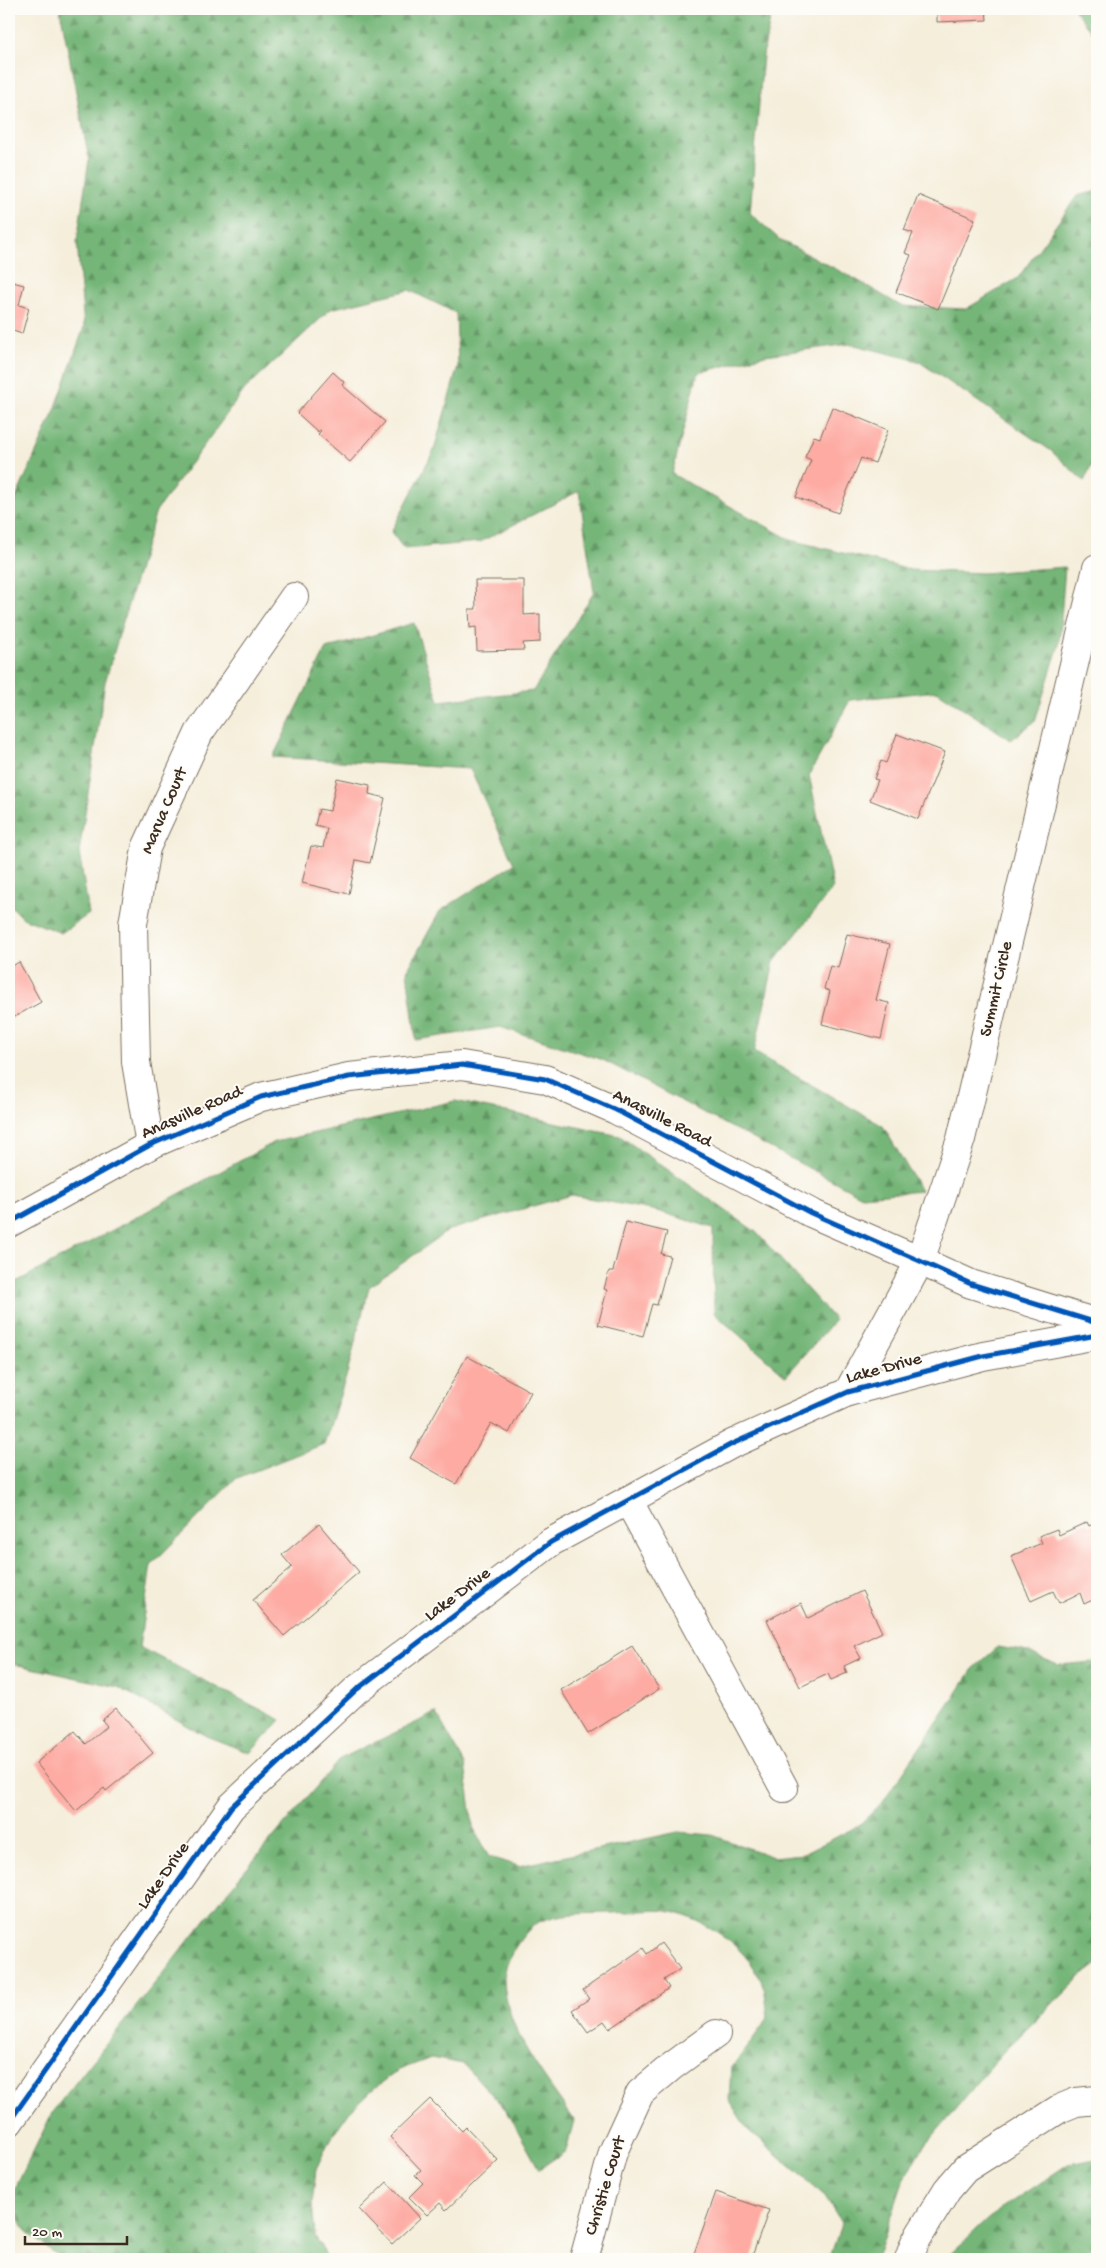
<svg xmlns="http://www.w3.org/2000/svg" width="1106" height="2268" viewBox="0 0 1106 2268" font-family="'Gochi Hand',sans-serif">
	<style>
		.forest { fill: url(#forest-firs); stroke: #58704b }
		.building { fill: #fdaba3 }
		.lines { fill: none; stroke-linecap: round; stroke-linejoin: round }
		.minor-casing { stroke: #7c6f60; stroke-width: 30 }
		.minor { stroke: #fff; stroke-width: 28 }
		.cycleway-casing { stroke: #fdfcf7; stroke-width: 8 }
		.cycleway { stroke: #0057b8; stroke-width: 5 }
		.labels { text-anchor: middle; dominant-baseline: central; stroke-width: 4; stroke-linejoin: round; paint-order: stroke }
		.street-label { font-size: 18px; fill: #3b2a1e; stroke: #fdfcf7 }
	</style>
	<defs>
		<pattern id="forest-firs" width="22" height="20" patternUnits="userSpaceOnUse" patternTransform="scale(1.25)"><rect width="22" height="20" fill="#75b678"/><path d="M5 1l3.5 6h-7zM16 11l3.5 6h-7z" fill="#619462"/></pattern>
	</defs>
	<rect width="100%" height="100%" fill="#fdfcf7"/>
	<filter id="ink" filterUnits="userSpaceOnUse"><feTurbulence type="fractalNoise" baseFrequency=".02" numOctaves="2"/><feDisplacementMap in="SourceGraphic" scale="10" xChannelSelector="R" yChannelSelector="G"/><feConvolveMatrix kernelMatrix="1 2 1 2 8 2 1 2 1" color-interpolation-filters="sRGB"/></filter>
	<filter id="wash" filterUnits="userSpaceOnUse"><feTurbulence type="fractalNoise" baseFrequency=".0096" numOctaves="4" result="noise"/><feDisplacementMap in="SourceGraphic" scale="20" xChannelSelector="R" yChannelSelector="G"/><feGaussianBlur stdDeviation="1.12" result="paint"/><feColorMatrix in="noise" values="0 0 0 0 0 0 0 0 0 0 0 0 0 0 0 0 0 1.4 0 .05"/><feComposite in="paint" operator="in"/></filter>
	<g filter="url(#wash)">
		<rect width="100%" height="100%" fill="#f5eedb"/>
		<path class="forest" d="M60 9H772L763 55 750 213 780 240 857 280 901 306 966 309 1018 278 1077 196 1097 191V454L1084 481 1050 450 918 361 851 344 765 355 698 373 672 474 791 540 911 570 983 573 1065 567 1059 645 1035 721 1011 740 937 691 850 700 809 775 833 888 774 962 754 1052 883 1126 921 1191 862 1196 603 1060 500 1027 416 1040 407 971 440 911 514 864 470 769 273 757 326 649 414 623 439 701 533 691 594 592 579 491 480 542 404 549 391 532 434 450 458 366 456 313 409 290 331 309 245 389 156 511 105 682 79 852 89 914 61 933 23 918 9 904V508L15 500 55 410 84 327 77 241 89 159Z
			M1074 9H1097V39Z
			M455 1101 620 1136 756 1232 835 1320 786 1376 714 1313 713 1228 657 1211 572 1195 449 1230 369 1287 347 1374 324 1444 237 1478 151 1565 139 1647 281 1720 250 1753 206 1736 118 1687 9 1663V1284L20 1280 275 1142Z
			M998 1647 1028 1652 1058 1665 1093 1662 1097 1659V1964L1080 1977 1002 2053 918 2154 903 2182 877 2259H829L842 2223 825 2196 747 2129 729 2100 731 2069 768 2018C767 2008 766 1997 764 1988 752 1950 705 1918 667 1911 649 1909 628 1913 610 1913 587 1914 559 1912 539 1922 523 1930 504 1962 504 1979 505 2031 546 2078 574 2120L566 2151 539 2169 507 2111 464 2064 431 2058 399 2070 372 2090 349 2112 330 2139 316 2169 312 2203 315 2236 328 2259H65L53 2253 25 2230 10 2199 53 2111 237 1880 340 1759 436 1713 465 1764 473 1827 489 1857 519 1866 678 1832 712 1835 773 1857 803 1854 858 1826 883 1802 973 1669Z
			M1097 2159V2259H945L989 2218 1068 2164Z"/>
		<g id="blocks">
			<path class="building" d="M937 9H986L987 20 937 22Z
				M918 195 975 219 938 309 896 292 911 255 905 253 913 233 904 230Z
				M9 281 24 285 19 305 29 308 22 334 13 331 9 343Z
				M333 372 344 382 342 385 385 422 350 462 318 434 321 431 319 430 318 432 297 413Z
				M832 407 888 430 875 463 861 458 838 513 796 497 811 460 805 457 814 436 820 438Z
				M475 580H524V615L540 614V642L523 643 524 650 477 651 476 627 470 628 469 609H476Z
				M897 734 945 752 918 819 870 800 878 780 874 779 881 761 886 763Z
				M337 778 370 785 369 794 385 798 370 863 356 860 349 894 302 883 311 846 323 848 327 828 315 825 319 809 330 811Z
				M847 934 890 944 876 1000 889 1003 881 1039 822 1024 830 991 824 989 830 966 838 968Z
				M19 962 41 1002 9 1020V968Z
				M626 1222 667 1232 661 1254 670 1256 657 1305 652 1304 643 1336 598 1325 607 1290 604 1289 609 1271H613Z
				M467 1356 531 1392 509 1433 491 1423 456 1484 410 1458Z
				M1087 1522 1089 1526 1097 1522V1598L1084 1604 1080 1593 1059 1603 1053 1591 1031 1601 1011 1556 1042 1543 1039 1536 1057 1529 1059 1535Z
				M319 1524 359 1572 284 1636 253 1600 292 1567 282 1555Z
				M862 1591 882 1632 854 1646 861 1658 844 1666 847 1673 831 1680 828 1674 800 1687 767 1620 801 1603 808 1618Z
				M632 1646 659 1689 588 1734 561 1690Z
				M116 1708 153 1753 106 1791 104 1788 76 1811 36 1763 75 1731 86 1744 107 1726 102 1720Z
				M661 1943 680 1969 664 1980 669 1988 610 2029 604 2021 588 2032 572 2010 589 1999 583 1990 643 1948 647 1954Z
				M430 2099 462 2131 466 2127 498 2160 446 2210 440 2203 427 2215 409 2197 423 2183 415 2175 421 2170 390 2137Z
				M387 2182 420 2218 392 2244 359 2209Z
				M716 2192 769 2210 751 2259H692Z"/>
		</g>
	</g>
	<g filter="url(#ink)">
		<use href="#blocks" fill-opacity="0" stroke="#7c6f60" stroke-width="1"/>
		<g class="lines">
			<g class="minor-casing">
				<path id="minor" d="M150 1145 136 1062 133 924 146 848 199 733 294 597
					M9 1223 150 1145 261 1097 349 1077 462 1065 545 1079 616 1110 811 1213 920 1261 971 1284 1097 1323
					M848 1392 920 1261 961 1139 1097 568
					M628 1500 784 1788
					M9 2122 231 1807 356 1690 551 1542 732 1444 848 1392 983 1356 1097 1335
					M584 2259 613 2152 640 2093 671 2067 716 2034
					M909 2259 915 2242 947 2190 965 2169 1059 2109 1076 2102 1097 2100"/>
			</g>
			<use href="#minor" class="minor"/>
			<g class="cycleway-casing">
				<path id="cycleway" d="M9 1223 150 1145 261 1097 349 1077 462 1065 545 1079 616 1110 811 1213 920 1261 971 1284 1097 1323
					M9 2122 231 1807 356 1690 551 1542 732 1444 848 1392 983 1356 1097 1335"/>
			</g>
			<use href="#cycleway" class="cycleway"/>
		</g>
	</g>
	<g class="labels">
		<g class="street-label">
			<text transform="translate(165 811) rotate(-67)">Marva Court</text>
			<text transform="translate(997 989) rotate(-77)">Summit Circle</text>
			<text transform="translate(192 1113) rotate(-24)">Anasville Road</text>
			<text transform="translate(662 1119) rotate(27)">Anasville Road</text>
			<text transform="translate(884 1369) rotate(-15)">Lake Drive</text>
			<text transform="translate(458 1595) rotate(-37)">Lake Drive</text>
			<text transform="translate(164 1876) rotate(-55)">Lake Drive</text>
			<text transform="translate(606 2186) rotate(-73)">Christie Court</text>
		</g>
	</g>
	<rect width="1106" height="2268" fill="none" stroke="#fdfcf7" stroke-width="30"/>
	<path d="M25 2236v8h102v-8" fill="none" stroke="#3b2a1e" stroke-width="2.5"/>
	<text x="32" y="2236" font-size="15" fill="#3b2a1e" stroke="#fdfcf7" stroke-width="4" paint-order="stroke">20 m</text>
</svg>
